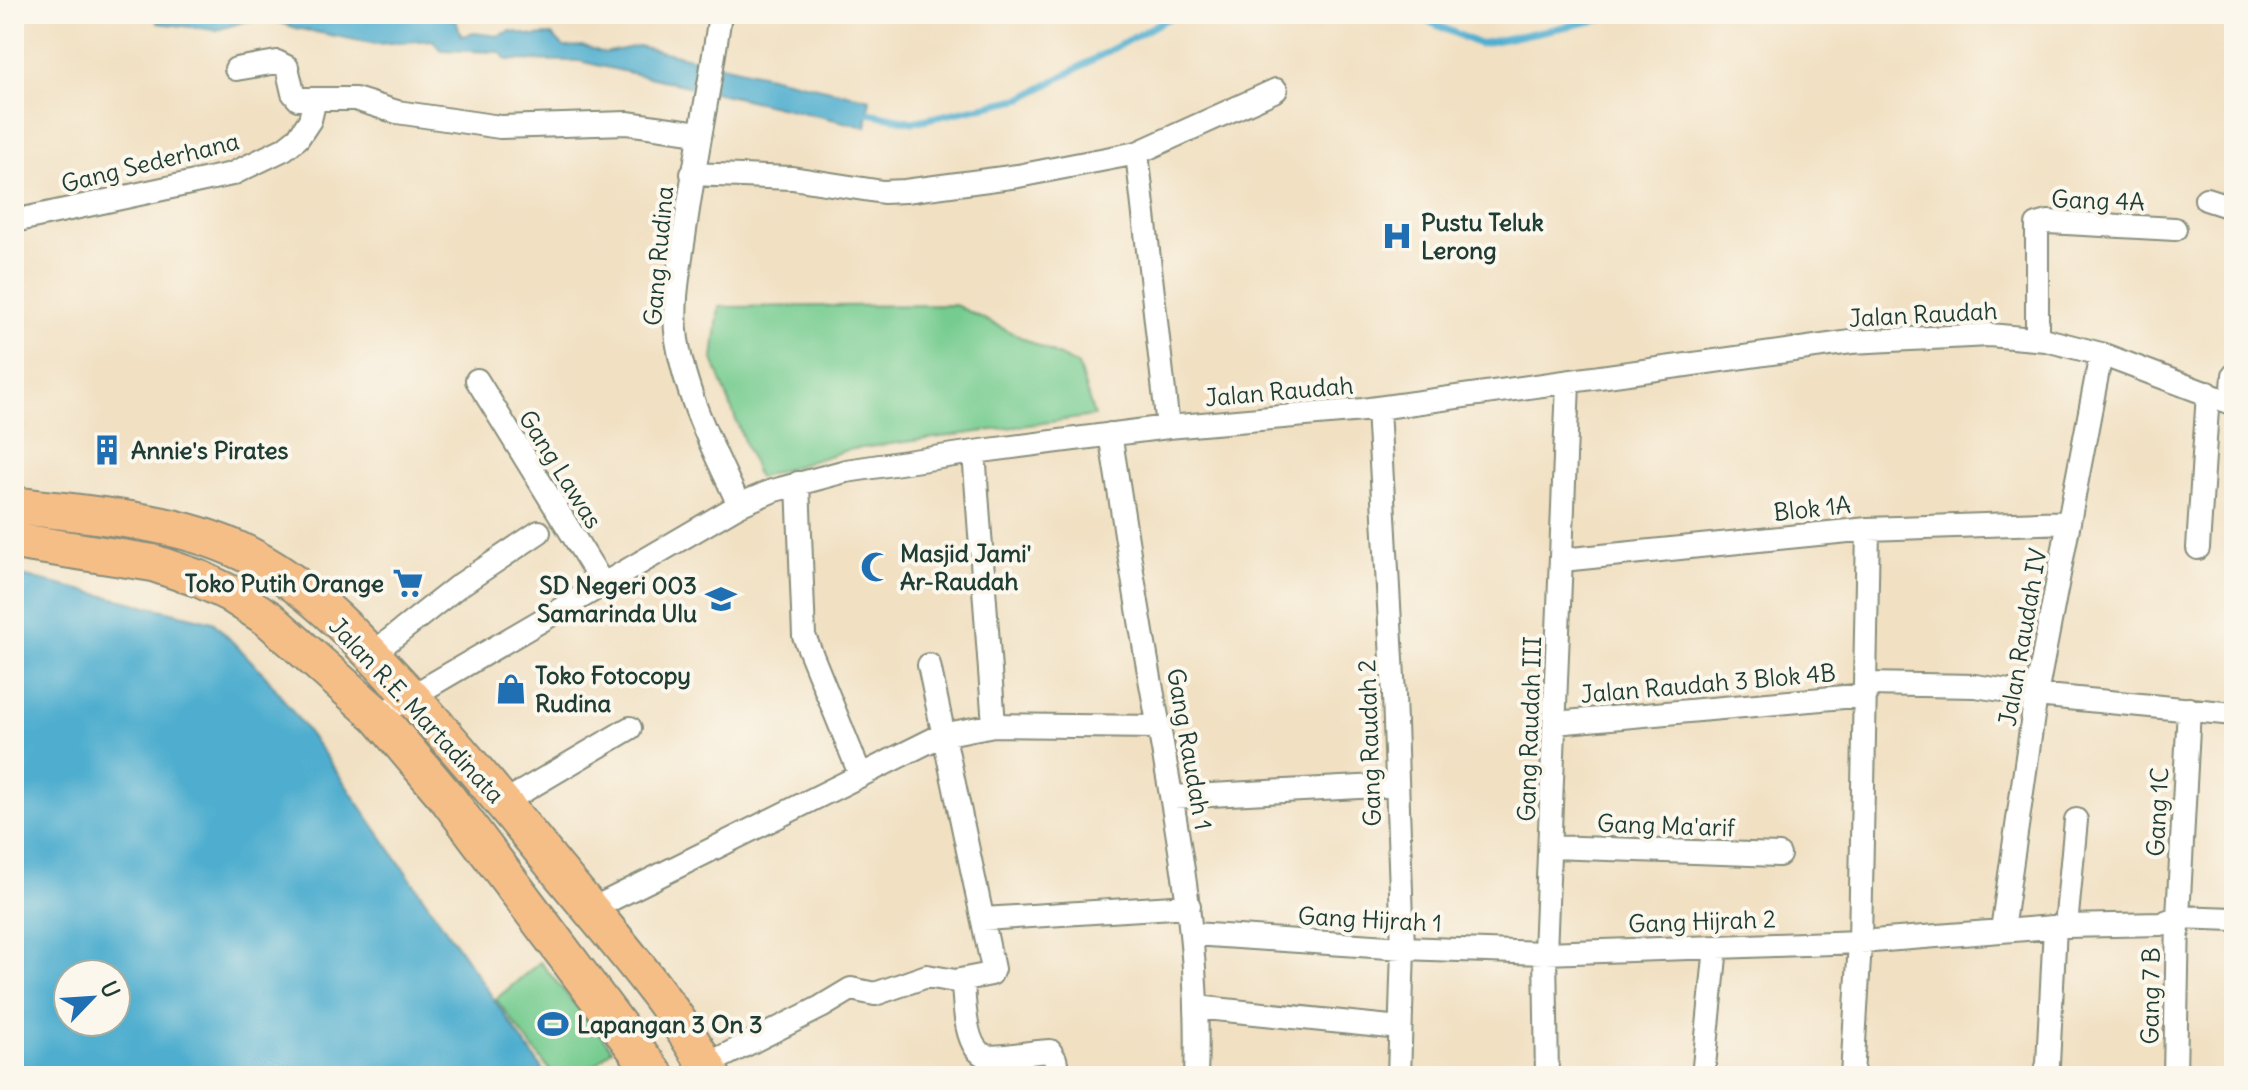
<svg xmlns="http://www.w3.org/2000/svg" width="2248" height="1090" viewBox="0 0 2248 1090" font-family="Delius,sans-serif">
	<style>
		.green { fill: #76cc90; stroke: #4a8462; stroke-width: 2 }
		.water { fill: #50aecf; stroke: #387682; stroke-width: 2; fill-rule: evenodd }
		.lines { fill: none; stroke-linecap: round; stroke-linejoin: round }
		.stream { stroke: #50aecf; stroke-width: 7 }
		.minor-casing { stroke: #888e7b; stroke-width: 26 }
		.trunk-casing { stroke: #888e7b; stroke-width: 40 }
		.minor { stroke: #fff; stroke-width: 22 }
		.trunk { stroke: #f6be87; stroke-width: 36 }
		.labels { text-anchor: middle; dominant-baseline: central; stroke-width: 8; stroke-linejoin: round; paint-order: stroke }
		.street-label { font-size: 24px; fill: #1f3d34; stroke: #fbf7ec }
		.poi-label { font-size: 24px; font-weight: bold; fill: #1f3d34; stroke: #fbf7ec; text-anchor: start }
	</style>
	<rect width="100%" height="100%" fill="#fbf7ec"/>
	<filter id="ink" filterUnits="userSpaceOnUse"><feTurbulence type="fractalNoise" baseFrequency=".0125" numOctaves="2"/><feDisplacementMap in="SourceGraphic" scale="16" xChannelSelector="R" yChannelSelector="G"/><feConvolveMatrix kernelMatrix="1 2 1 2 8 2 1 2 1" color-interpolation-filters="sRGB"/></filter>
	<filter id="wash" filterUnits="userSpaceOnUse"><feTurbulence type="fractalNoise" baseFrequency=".006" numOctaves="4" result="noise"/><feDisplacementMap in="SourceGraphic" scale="32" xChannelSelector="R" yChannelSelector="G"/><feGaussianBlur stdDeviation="1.8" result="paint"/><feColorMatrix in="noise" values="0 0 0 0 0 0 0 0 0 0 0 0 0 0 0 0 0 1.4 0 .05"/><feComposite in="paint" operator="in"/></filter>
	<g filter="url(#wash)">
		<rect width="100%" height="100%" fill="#f1e0c2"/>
		<path class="green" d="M955 305 1078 365 1094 416 847 450 758 478 713 359 719 307Z
			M540 962 612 1049 584 1076H554L496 999Z"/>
		<path class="water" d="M152 14H392L401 16 429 14 456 20 461 36 475 33 497 36 511 31 533 36 552 35 564 47 584 46 604 53 638 46 870 99 866 127 579 61 507 60 500 52 440 50 433 40 376 44 295 28 270 19 246 21 217 30 158 23Z
			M14 574 213 622 266 676 325 755 547 1076H14ZM68 974H116V1022H68Z"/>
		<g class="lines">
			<path class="stream" d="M1412 14 1479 44 1602 19V14
				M859 111 913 122 1023 98 1176 14"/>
		</g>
	</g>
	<g filter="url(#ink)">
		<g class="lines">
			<g class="minor-casing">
				<path id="minor" d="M720 14C710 89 694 162 684 237 679 271 672 306 677 340 686 398 715 452 739 505
					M236 69 277 62 287 67 293 93 298 99H355L397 112 500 127 627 123 699 133
					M1137 153 1276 90
					M692 174 792 178 883 192 905 191 1018 176 1137 153 1168 427
					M2206 199 2234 208
					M14 221 232 174 284 149 298 138 310 120 315 99
					M2037 339V225L2048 222 2175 229
					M477 380 603 584
					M2232 403 2234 375
					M1378 409 1394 695 1403 948 1399 1076
					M1110 434C1126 531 1140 630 1159 727 1180 844 1201 956 1196 1076
					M974 452 994 725
					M798 483 804 636 860 774
					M2198 548 2208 393
					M1562 560 1868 529 2069 522
					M372 654 457 587 539 532
					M1866 684 1975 686 2036 695 2234 714
					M378 716 739 505 772 491 846 471 974 452 1168 427 1363 410 1851 342 1989 335 2046 340 2101 354 2234 404
					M1555 723 1866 695
					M1173 797 1397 785
					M503 803 630 728
					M1551 847 1779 855
					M590 910 942 735 994 725 1159 727
					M983 919 1189 906
					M2066 926 2076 820
					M2002 930 2036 695 2101 354
					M1193 934 1403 948 1545 953 1860 942 2066 926 2161 924 2178 917 2234 919
					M963 980C964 999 964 1049 986 1056 998 1059 1035 1051 1050 1051L1055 1059 1059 1076
					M1196 1007 1400 1028
					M706 1065 821 1007 851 989 875 994 927 976 955 981 991 974 993 969 929 665
					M1547 1076 1545 953 1568 383
					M1703 1076 1716 947
					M1852 1076 1860 942 1868 529
					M2044 1076 2048 1064 2055 927
					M2175 1076 2178 917 2189 709"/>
			</g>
			<g class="trunk-casing">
				<path id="trunk" d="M14 505C94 516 182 519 254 558 312 589 360 641 404 689 457 747 507 807 556 868 611 935 671 1001 712 1076
					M14 541 153 563 200 579 229 593 269 619 378 716 448 799 656 1076"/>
			</g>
			<use href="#minor" class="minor"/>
			<use href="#trunk" class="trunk"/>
		</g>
	</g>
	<defs>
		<g id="hospital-bare" transform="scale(2.4)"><path d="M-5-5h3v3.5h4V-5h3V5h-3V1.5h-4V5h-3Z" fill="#1f6fb2" stroke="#fbf7ec" stroke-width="2.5" paint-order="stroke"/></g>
		<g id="building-bare" transform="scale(2.4)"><path d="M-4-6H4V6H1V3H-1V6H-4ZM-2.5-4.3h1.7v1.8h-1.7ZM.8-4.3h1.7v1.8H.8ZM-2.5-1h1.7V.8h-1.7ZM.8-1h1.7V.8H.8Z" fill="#1f6fb2" stroke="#fbf7ec" stroke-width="2.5" paint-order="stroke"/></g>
		<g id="mosque-bare" transform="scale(2.4)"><path d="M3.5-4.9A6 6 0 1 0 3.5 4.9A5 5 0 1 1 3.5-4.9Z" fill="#1f6fb2" stroke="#fbf7ec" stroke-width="2.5" paint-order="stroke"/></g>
		<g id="supermarket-bare" transform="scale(2.4)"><path d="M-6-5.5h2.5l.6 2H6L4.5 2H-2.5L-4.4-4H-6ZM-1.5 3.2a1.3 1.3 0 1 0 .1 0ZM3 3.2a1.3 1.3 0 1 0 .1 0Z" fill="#1f6fb2" stroke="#fbf7ec" stroke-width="2.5" paint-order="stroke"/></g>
		<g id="school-bare" transform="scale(2.4)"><path d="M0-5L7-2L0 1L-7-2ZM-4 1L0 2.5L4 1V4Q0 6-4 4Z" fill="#1f6fb2" stroke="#fbf7ec" stroke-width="2.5" paint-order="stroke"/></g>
		<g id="shop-bare" transform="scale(2.4)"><path d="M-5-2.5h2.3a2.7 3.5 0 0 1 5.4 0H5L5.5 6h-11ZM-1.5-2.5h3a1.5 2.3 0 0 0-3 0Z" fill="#1f6fb2" stroke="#fbf7ec" stroke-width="2.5" paint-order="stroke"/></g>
		<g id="stadium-bare" transform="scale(2.4)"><path d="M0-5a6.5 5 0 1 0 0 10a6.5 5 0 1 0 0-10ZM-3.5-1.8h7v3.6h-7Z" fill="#1f6fb2" stroke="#fbf7ec" stroke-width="2.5" paint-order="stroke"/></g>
	</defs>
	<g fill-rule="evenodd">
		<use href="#hospital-bare" x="1397" y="236"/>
		<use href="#building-bare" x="107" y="450"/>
		<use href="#mosque-bare" x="876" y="567"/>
		<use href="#supermarket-bare" x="408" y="583"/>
		<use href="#school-bare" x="721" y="599"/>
		<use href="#shop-bare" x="511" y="689"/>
		<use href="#stadium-bare" x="553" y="1024"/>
	</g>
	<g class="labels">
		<g class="street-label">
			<text transform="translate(150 162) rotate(-14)">Gang Sederhana</text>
			<text transform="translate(2098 200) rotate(2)">Gang 4A</text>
			<text transform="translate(658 256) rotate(-85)">Gang Rudina</text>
			<text transform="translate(1923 314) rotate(-3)">Jalan Raudah</text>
			<text transform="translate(1279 391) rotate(-5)">Jalan Raudah</text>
			<text transform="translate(561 469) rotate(58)">Gang Lawas</text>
			<text transform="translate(1812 508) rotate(-6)">Blok 1A</text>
			<text transform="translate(2022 637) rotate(-80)">Jalan Raudah IV</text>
			<text transform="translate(1708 683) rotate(-5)">Jalan Raudah 3 Blok 4B</text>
			<text transform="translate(417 710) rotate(47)">Jalan R.E. Martadinata</text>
			<text transform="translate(1529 729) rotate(-88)">Gang Raudah III</text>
			<text transform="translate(1369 743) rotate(-92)">Gang Raudah 2</text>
			<text transform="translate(1190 749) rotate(80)">Gang Raudah 1</text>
			<text transform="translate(2157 812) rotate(-87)">Gang 1C</text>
			<text transform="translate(1666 825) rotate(2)">Gang Ma'arif</text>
			<text transform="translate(1370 919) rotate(3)">Gang Hijrah 1</text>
			<text transform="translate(1702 921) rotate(-2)">Gang Hijrah 2</text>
			<text transform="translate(2150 996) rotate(-89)">Gang 7 B</text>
		</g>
		<g class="poi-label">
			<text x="1421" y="222">Pustu Teluk<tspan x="1421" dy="28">Lerong</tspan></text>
			<text x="131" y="450">Annie's Pirates</text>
			<text x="900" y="553">Masjid Jami'<tspan x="900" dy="28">Ar-Raudah</tspan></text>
			<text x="384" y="583" text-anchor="end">Toko Putih Orange</text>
			<text x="697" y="585" text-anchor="end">SD Negeri 003<tspan x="697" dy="28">Samarinda Ulu</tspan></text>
			<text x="535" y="675">Toko Fotocopy<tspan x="535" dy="28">Rudina</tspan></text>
			<text x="577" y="1024">Lapangan 3 On 3</text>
		</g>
	</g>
	<rect width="2248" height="1090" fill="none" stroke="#fbf7ec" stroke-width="48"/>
	<g transform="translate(92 998) rotate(65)"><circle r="38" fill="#fbf7ec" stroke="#a3ada2" stroke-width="2"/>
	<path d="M0-6L14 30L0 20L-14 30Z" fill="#1f6fb2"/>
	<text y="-12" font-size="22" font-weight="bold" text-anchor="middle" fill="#1f3d34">U</text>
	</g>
</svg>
